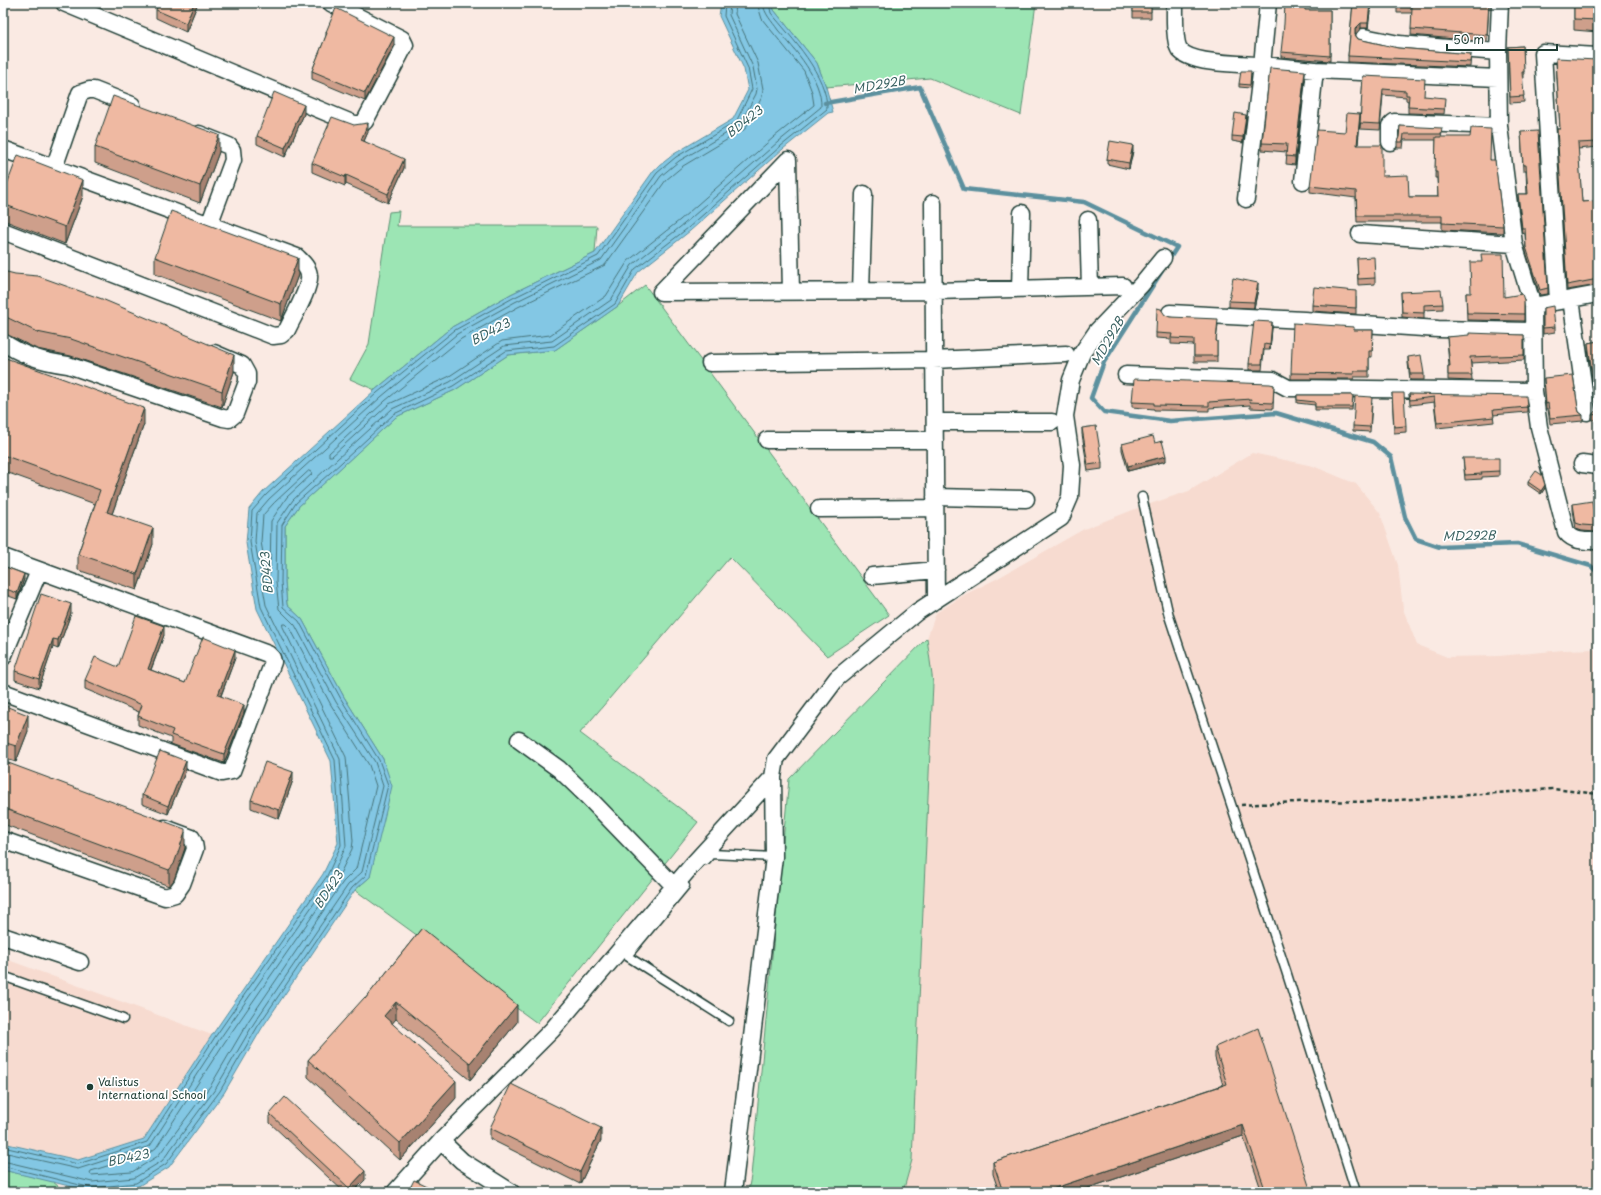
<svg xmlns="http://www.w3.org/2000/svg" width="1601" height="1195" viewBox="0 0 1601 1195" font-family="'Playpen Sans',sans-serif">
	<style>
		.built { fill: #f7dbd0 }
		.green { fill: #9ce5b4; stroke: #5e9174 }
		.water { fill: #83c7e4; stroke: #5b909e }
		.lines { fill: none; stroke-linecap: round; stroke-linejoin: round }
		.shore { stroke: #47747a; stroke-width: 1 }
		.stream { stroke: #5b909e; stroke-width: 4.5 }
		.lane-casing { stroke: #1f3d34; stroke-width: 11 }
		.street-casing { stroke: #1f3d34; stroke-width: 19 }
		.path { stroke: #1f3d34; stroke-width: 2.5; stroke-dasharray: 4 3; stroke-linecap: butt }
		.lane { stroke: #fff; stroke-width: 8 }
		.street { stroke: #fff; stroke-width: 16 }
		.wall { fill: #ce9f8b; stroke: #1f3d34 }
		.shaded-wall { fill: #a78271; stroke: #1f3d34 }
		.building { fill: #efb9a2; stroke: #1f3d34 }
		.poi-dot { fill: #1f3d34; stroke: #fff; stroke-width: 1.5 }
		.labels { text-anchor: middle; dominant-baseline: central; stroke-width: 3.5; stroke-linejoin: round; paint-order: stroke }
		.poi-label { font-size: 11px; fill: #1f3d34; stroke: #fff; text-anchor: start }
		.water-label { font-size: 12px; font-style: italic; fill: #386060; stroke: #fff }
	</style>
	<rect width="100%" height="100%" fill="#faeae3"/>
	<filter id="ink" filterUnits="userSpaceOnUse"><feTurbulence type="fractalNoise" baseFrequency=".025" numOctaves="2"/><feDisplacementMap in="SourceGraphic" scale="8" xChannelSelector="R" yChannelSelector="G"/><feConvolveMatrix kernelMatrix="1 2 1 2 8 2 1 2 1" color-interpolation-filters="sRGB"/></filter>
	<g filter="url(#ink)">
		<path class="built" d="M1252 453 1313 466 1356 484 1380 513 1398 565 1403 609 1417 645 1447 657 1499 656 1563 650 1598 649V1192H903L912 1160 933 683 927 638 936 613 966 594 998 578 1084 529 1138 508 1189 491Z
			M3 958 212 1035 144 1139 78 1160 3 1143Z"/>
		<path class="green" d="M772 3H1036L1021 115 930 78 826 87 817 63 774 10Z
			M399 211 397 226H597L595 253 511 294 452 327 375 390 350 379 369 344 389 212Z
			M645 285 889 615 827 656 730 557 580 733 698 822 537 1023 355 890 370 877 383 759 344 697 302 619 287 605 285 582V526L299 506 396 417 455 390 508 355 555 350 618 306Z
			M927 638 933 683 912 1160 903 1192H748L751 1176 789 779Z
			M3 1170 52 1181 65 1192H3Z"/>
		<path class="water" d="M721 3H772L774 10 817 63 826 87 833 112 828 113 783 149 690 231 638 272 618 306 555 350 508 355 455 390 396 417 332 476 299 506 285 526V582L287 605 302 619 344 697 383 759 392 786 370 877 355 890 262 1028 224 1093 169 1167 137 1187 90 1191 3 1170V1143L78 1160 144 1139 212 1035 323 874 338 843 331 761 257 609 246 543 249 509 263 492 375 390 452 327 511 294 595 253 654 170 674 154 733 119 748 90 744 69 719 16Z"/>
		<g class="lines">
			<path class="shore" d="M736 3 735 14 758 63 763 89 762 97 745 129 683 166 666 180 605 265 518 307 461 339 385 401 329 453V456H332L389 404 448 377 502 341 550 335 606 296 628 261 680 220 774 137 814 105 812 92 804 71 762 19 757 3
				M309 471 311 472 312 474 287 497 271 521 270 574 267 575 261 542 263 515 274 503Z
				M283 624H286L290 628 331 705 369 765 376 786 356 869 343 882 249 1020 211 1085 158 1156 132 1172 91 1175 90 1173 91 1171 149 1153 156 1148 224 1043 336 882 352 849 353 841 346 757 283 627Z
				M3 1147 78 1164 147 1142 215 1037 327 876 341 845 335 760 261 607 250 542 252 511 266 495 377 393 455 330 513 298 598 256 657 173 676 157 736 122 752 89 748 68 724 16 725 3
				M3 1152 78 1169 150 1146 219 1040 331 879 346 846 340 759 266 605 255 542 257 513 269 499 381 397 457 334 515 302 601 260 661 176 679 161 739 126 756 94 757 89 753 67 729 15 730 3
				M3 1161 92 1182 134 1178 162 1161 216 1088 254 1023 348 885 362 872 383 786 375 762 336 702 295 625 279 609 276 582 277 523 293 500 326 469 392 409 450 382 504 346 552 341 611 300 632 265 684 224 778 142 821 107C822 79 795 50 778 30 772 21 764 14 763 3
				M3 1166 92 1188 136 1183 166 1164 220 1091 258 1026 352 888 366 875 388 785 379 760 341 699 299 621 283 607 281 582 282 525 296 503 330 473 394 414 453 386 506 351 554 346 615 304 635 269 688 228 781 146 827 109C828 76 791 37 771 13L769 3"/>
			<path class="stream" d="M825 103 920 87 964 189 1084 202 1177 247 1168 261
				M1162 271 1104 362 1091 398 1104 412 1170 421 1276 413 1373 442 1391 457 1405 517 1416 539 1440 547 1517 544 1591 566 1598 573"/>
			<g class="lane-casing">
				<path id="lane" d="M1142 497 1169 616 1286 971 1356 1192
					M706 860 711 854 774 857
					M685 886 627 956 729 1021
					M3 976 123 1019"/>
			</g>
			<g class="street-casing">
				<path id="street" d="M64 3 354 124H362L365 121 405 45 402 39 331 3
					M1175 3C1175 14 1174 40 1179 49 1190 65 1244 64 1262 65L1246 199
					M1268 3 1262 65 1315 70 1498 78
					M1500 3 1498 52 1499 126 1514 244
					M1364 37 1399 44 1498 52
					M199 134 229 146 232 150 233 160 209 225
					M1390 142V126L1394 122 1499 126
					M3 149 297 257C302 262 308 267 309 275 311 287 293 317 287 330L281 335 273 336 3 231
					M54 168 80 93 89 90H94L132 105
					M1303 181 1315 70
					M933 203 936 600
					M1088 220 1090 287
					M1360 234 1514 244 1533 306 1598 294
					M1020 289 1022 213
					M791 291 788 160 661 292 934 291 1123 286
					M861 291 864 194
					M1571 299 1587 412
					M1558 301 1543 53 1598 56
					M1533 306 1534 391 1539 427 1566 532C1574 542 1585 541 1598 541
					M1170 313 1304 320 1438 329 1533 331
					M3 342C22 356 45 362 68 365L223 418 229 419 235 414 247 382V374L242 365 214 353
					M710 363 933 360 1066 354
					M1126 375 1273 380 1288 388 1534 391
					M935 422H1052
					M767 440H935
					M1582 464 1598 466
					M935 497 1026 499
					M819 509 935 508
					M3 557 268 654 272 658 273 662 232 771 222 773 3 692
					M872 576 936 570
					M3 657 39 571
					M519 740 559 769 586 795 674 886
					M3 840 165 897 175 894 182 884 195 849 194 843 192 838 165 828
					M3 936 80 962
					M441 1141 462 1161 511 1192
					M395 1192 441 1141 552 1030 694 863 773 777 776 759 837 678 917 612 1061 518 1070 497 1072 465 1065 416 1071 380 1082 353 1097 331 1141 285 1163 258
					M733 1192 774 857 773 777"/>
			</g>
			<path class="path" d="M1241 805 1315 801 1372 802 1553 789 1598 794"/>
			<use href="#lane" class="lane"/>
			<use href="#street" class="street"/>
		</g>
		<path class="wall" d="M159 3H198L186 32 156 18V10Z
			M1133 3H1151V18H1133Z
			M1353 3H1371L1368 28H1361L1355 34 1358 39 1398 48 1471 54 1470 67 1348 62V56Z
			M1397 3H1489L1487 42 1411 35 1412 13H1397Z
			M1574 3H1598V32L1574 30Z
			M1305 10H1330V61L1281 57V52Z
			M326 32 394 46 365 101 312 79V71L326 36Z
			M1523 46 1524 78H1522L1524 102 1510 103 1508 47Z
			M1556 63 1598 71V147L1578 149 1582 202 1598 201V285L1567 290 1557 134V129H1560Z
			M1251 74 1250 88 1239 87V84Z
			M1363 76 1424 96 1445 104 1444 114 1408 113V101L1406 100V97L1383 95 1380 130 1360 129Z
			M1305 79 1295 165 1286 164 1287 152 1262 150V143Z
			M304 114 285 157 257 144V136Z
			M1246 121 1243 143 1232 141V136Z
			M1360 121 1358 145 1382 176 1409 197H1438L1437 178H1435L1436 140H1404L1403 148H1397V142L1399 137 1400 126 1442 133 1441 137 1491 160 1503 226V233L1442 230V222H1357L1356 198 1310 192V186L1345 132Z
			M368 132 364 141 404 168 388 203 346 184 345 186 312 172V163Z
			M1521 132 1548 288V294L1540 295 1526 252 1525 234 1522 233 1518 200V194H1527L1526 171H1523Z
			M95 147 219 152 200 203 95 163Z
			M1133 151 1129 169 1107 164V159Z
			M3 195 83 196 65 244 3 220Z
			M155 257 298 275 281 321 155 274Z
			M1357 258 1375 278V284L1358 285Z
			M3 271 234 372 222 407 71 356 37 349 4 333H3Z
			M1258 289 1254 308 1229 307V301Z
			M1401 292 1443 304V309L1424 310V319L1402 317Z
			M1466 293 1504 297 1524 300V321L1467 320Z
			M1356 297V314L1312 311V305Z
			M1598 298V322L1595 304V299Z
			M1543 308 1555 327V332L1543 334Z
			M1165 315 1170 317 1218 325 1216 341H1217V362H1194V345L1171 344V339L1156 338V333Z
			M1272 328 1270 350H1264L1262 370H1249V364Z
			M1354 330H1373L1372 357H1369V377H1354V379H1291V373Z
			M1524 335V360L1471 363 1472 381 1448 380V366H1449L1447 337Z
			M1598 341V420H1592V415L1596 410V408L1588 348V343Z
			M3 357 144 424 112 514 153 544 137 590 78 570V554L95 504 3 471Z
			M1408 357 1424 374V380H1410L1408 363Z
			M1544 378 1578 408 1579 412 1583 415V421L1550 424 1548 409H1546Z
			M1274 385 1273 409 1250 408V405L1209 408V411L1154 410V409L1132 407V402Z
			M1392 393 1406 426V432L1394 433Z
			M1409 394 1527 407V412L1493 415 1494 422 1437 428 1434 402 1410 405Z
			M1297 395H1353L1352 410H1315V405L1297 403Z
			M1372 403 1370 432 1353 431V426Z
			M1082 428 1102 463V469L1088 471 1082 434Z
			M1155 443 1166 461 1128 471 1122 450V444Z
			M1463 458 1499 471V476L1482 477V479L1465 480Z
			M1528 482 1545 488 1541 494 1528 485Z
			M1573 504 1596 526V532L1582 531 1576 529 1573 510Z
			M3 566 24 579 17 599 3 594Z
			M71 613 58 649 53 647 39 688 15 680V671Z
			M164 635 151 670 185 683 235 658 221 696 244 713 224 763 171 744V738L138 725V716L139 712 85 689V680L118 667Z
			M3 705 28 731 16 762 3 758Z
			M3 761 185 848 174 880 169 886 3 824Z
			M186 770 168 814 142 804V795Z
			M293 780 279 819 251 808V800Z
			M422 928 517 1022 470 1080 396 1019 392 1023 456 1098 400 1160 308 1077V1060L365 999Z
			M1215 1047 1311 1192H1262L1243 1136 1076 1192H999L993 1174V1162L1223 1085 1215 1058Z
			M270 1114 365 1180 353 1192H344L270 1123Z
			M490 1128 601 1140 580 1184 490 1139Z"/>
		<path class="shaded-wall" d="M194 3H198L186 32V23Z
			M1370 3H1371L1368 28V23Z
			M1361 23V28L1355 35V29Z
			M394 37V46L365 101V93Z
			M1305 71V79L1295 165V157Z
			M304 105V114L285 157V148Z
			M1360 114V121L1357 152V145Z
			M1246 115V121L1243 143V137Z
			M368 123V132L361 148V140Z
			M219 135V152L200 203V186Z
			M1133 145V151L1129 169V163Z
			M404 159V168L388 203V194Z
			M346 175V184L345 186V177Z
			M83 180V196L65 244V227Z
			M298 258V275L281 321V304Z
			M1258 283V289L1254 308V302Z
			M1272 322V328L1270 350V345Z
			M234 355V372L222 407V391Z
			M144 408V424L107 528V512Z
			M1166 456V461L1128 471V466Z
			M1545 485V488L1541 494V491Z
			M153 528V544L137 590V574Z
			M24 574V579L17 599V593Z
			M71 604V613L58 649V640Z
			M6 617V625L3 632V624Z
			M164 626V635L148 677V669Z
			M53 639V647L39 688V679Z
			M235 650V658L218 703V695Z
			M244 705V713L224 763V754Z
			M28 715V731L16 762V746Z
			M186 761V770L168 814V806Z
			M293 772V780L279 819V810Z
			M185 832V848L174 880 169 886V870Z
			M396 1002V1019L384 1033V1016Z
			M517 1005V1022L470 1080V1063Z
			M456 1081V1098L400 1160V1143Z
			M1243 1125V1136L1076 1192H1049V1190Z
			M601 1128V1140L580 1184V1172Z
			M365 1171V1180L353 1192H349V1188Z"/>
		<path class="building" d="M159 3H194L186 23 156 10Z
			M1133 3H1151V12H1133Z
			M1285 3H1304L1305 10H1330V56L1281 52 1284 24Z
			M1353 3H1370L1368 23H1361L1355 29V35L1358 39 1398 48 1471 54 1470 62 1348 56Z
			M1397 3H1489L1487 35 1411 29 1412 7 1397 6Z
			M1574 3H1598V20L1574 19Z
			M336 8 394 37 365 93 312 71 327 33 326 32Z
			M1523 46 1524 72H1522L1524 96 1510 97 1508 47Z
			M1556 58 1597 60 1598 71V142L1578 143 1582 202 1598 201V279L1567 285 1557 129H1560Z
			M1270 68 1305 71 1295 157 1286 156 1287 144 1262 143Z
			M1241 71H1251L1250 85 1239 84Z
			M1363 76 1425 79 1424 96 1445 98 1444 109 1408 107 1409 95H1406V91L1383 89 1380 124 1360 123Z
			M274 92 304 105 285 148 257 136Z
			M113 96 219 135 200 186 95 147Z
			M1235 113 1246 115 1243 137 1232 136Z
			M1347 113 1360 114 1357 145H1382V176L1408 175 1409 197H1438L1437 172H1435L1436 137H1470L1471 128 1491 129 1490 160H1495L1503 226 1442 223V216H1357L1356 191 1310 186 1317 130 1345 132Z
			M332 117 354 125 368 123 361 140 404 159 388 194 346 175 345 177 312 163Z
			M1400 126 1442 128 1441 134H1404L1403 142H1397L1399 137Z
			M1538 131 1548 288 1540 290 1526 247 1525 228H1522L1518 194H1528L1526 165H1523L1521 132Z
			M1110 141 1133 145 1129 163 1107 159Z
			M18 155 83 180 65 227 3 204V195Z
			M171 211 298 258 281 304 155 257Z
			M1481 254H1503L1504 297 1522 294 1524 300V314L1467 313 1466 293H1471L1470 262H1482Z
			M1374 257 1375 278 1358 279 1357 258Z
			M3 271 15 274 38 276 102 299 234 355 222 391 71 339 37 332 4 316H3Z
			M1233 278 1258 283 1254 302 1229 301Z
			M1314 287 1356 291V308L1312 305Z
			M1441 290 1443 304 1424 305V313L1402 312 1401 292Z
			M1598 298V316L1595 299Z
			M1553 306 1555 327 1543 328V308Z
			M1157 308 1161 309 1165 315 1170 317 1218 319 1216 341H1217V356H1194V339L1171 338 1172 334 1156 333Z
			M1254 321 1272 322 1270 345 1264 344 1262 364H1249Z
			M1293 323 1354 327V330H1373L1372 351H1369V371H1354V374L1291 373Z
			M1469 333 1524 335V355L1470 357 1472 375H1448V366H1450L1447 337 1469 335Z
			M1598 341V414L1592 415 1596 410V405L1588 343Z
			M1421 355 1424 374H1410L1408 357Z
			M3 357 144 408 107 512 153 528 137 574 78 554 100 490 3 455Z
			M1573 375 1578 408 1579 412 1583 415 1550 418 1548 403 1546 404 1544 378Z
			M1134 379 1270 384 1274 385 1273 403 1250 402 1251 399 1209 402V406L1154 405V403L1132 402Z
			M1392 393H1404L1406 426 1394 427Z
			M1409 394 1526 396 1527 407 1493 410 1494 417 1437 423 1434 397 1410 400Z
			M1297 395H1353L1352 407H1315V402L1297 400Z
			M1355 396 1372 397 1370 427 1353 426Z
			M1096 426 1102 463 1088 465 1082 428Z
			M1153 436 1155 443 1162 441 1166 456 1128 466 1122 444Z
			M1463 458H1499V471L1481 472 1482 474 1465 475Z
			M1536 471 1542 475 1545 485 1541 491 1528 482Z
			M1592 501 1596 526 1582 525 1576 523 1573 504Z
			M3 566 24 574 17 593 3 588Z
			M41 594 71 604 58 640 53 639 39 679 15 671Z
			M3 615 6 617 3 624Z
			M136 616 164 626 148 669 185 683 203 637 235 650 218 695 244 705 224 754 171 735 173 730 138 716 142 705 85 680 95 657 118 667Z
			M3 705 28 715 16 746 3 742Z
			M160 751 186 761 168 806 142 795Z
			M3 761 185 829V832L174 864 169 870 3 808Z
			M265 762 293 772 279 810 251 800Z
			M422 928 517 1005 470 1063 396 1002 384 1016 456 1081 400 1143 308 1060 364 998 365 999Z
			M1258 1028 1311 1192H1266L1243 1125 1049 1190V1192H1003L993 1162 1227 1084 1215 1047Z
			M511 1084 601 1128 580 1172 490 1128Z
			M285 1097 365 1171 349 1188 270 1114Z
			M414 1180 439 1192H408Z"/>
	</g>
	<circle class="poi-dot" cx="90" cy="1087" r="4"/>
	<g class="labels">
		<g class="poi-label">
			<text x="98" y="1081">Valistus<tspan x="98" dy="13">International School</tspan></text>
		</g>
		<g class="water-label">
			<text transform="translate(879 84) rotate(-10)">MD292B</text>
			<text transform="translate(744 121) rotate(-38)">BD423</text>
			<text transform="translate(490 331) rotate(-28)">BD423</text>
			<text transform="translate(1107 341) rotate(-60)">MD292B</text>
			<text transform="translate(1469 535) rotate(-1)">MD292B</text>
			<text transform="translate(266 573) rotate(-95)">BD423</text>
			<text transform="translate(328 889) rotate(-56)">BD423</text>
			<text transform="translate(128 1157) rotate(-12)">BD423</text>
		</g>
	</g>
	<rect width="1601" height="1195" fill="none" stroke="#fff" stroke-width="16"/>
	<rect x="8" y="8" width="1585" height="1179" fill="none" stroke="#1f3d34" stroke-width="1.5" filter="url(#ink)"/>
	<path d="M1447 44v6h110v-6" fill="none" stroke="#1f3d34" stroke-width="2"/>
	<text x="1453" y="44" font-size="12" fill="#1f3d34" stroke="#ffffff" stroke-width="3" paint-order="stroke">50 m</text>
</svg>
